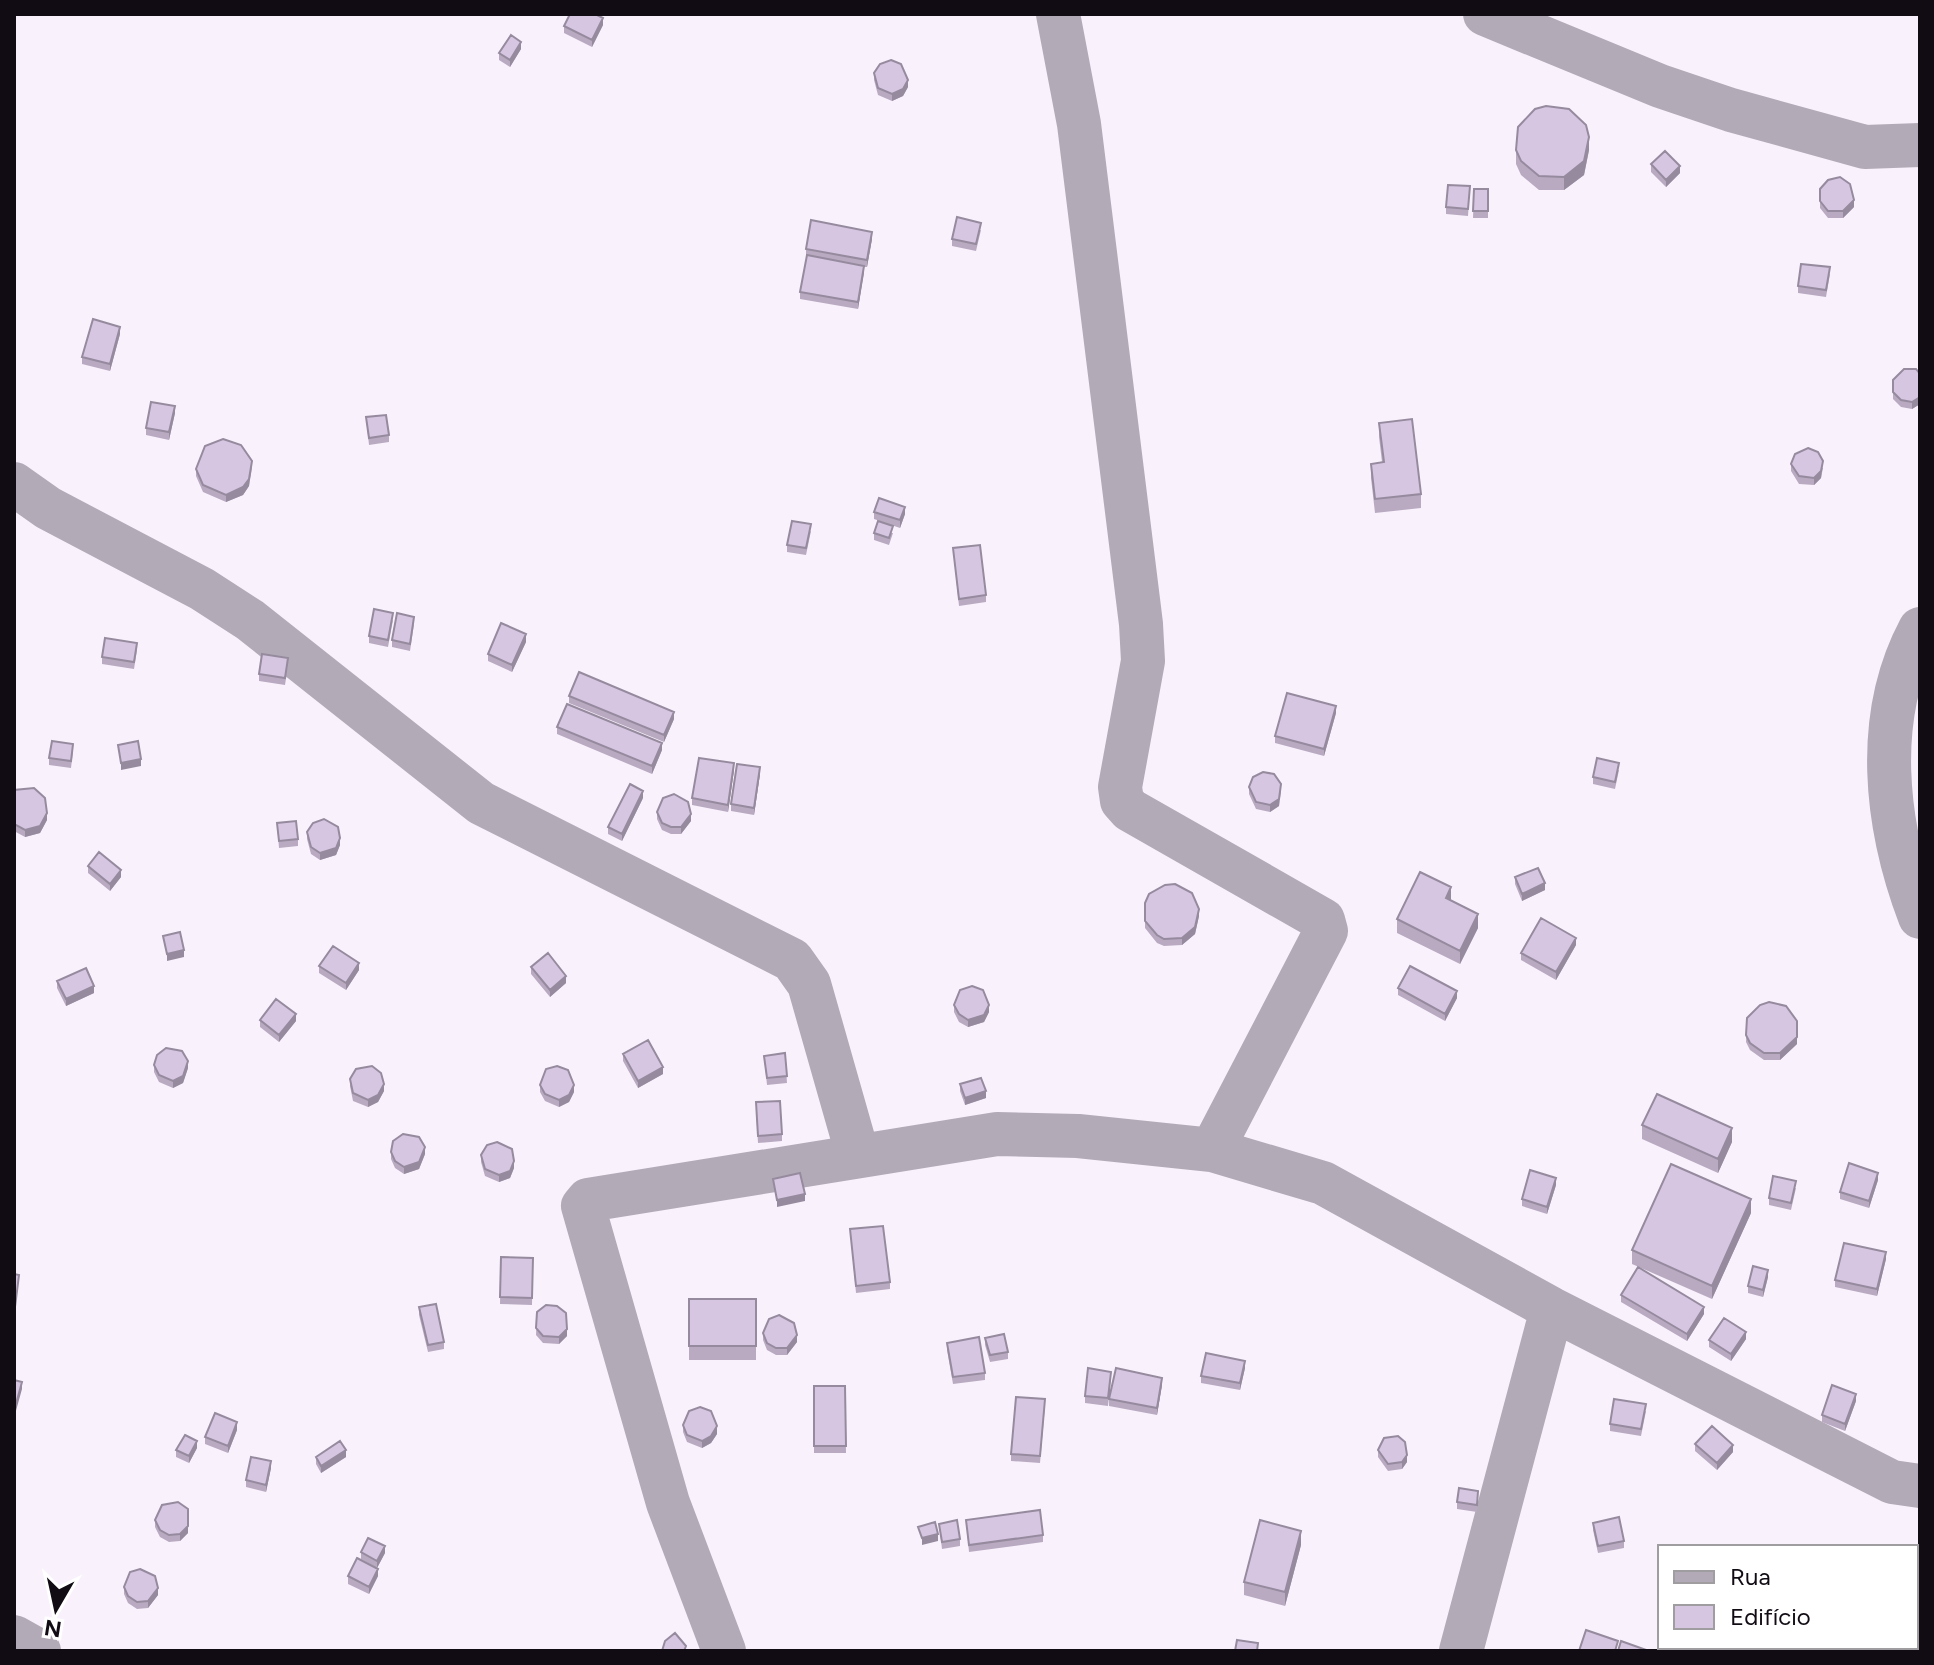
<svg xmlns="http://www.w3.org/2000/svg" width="1934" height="1665" viewBox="0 0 1934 1665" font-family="Figtree,sans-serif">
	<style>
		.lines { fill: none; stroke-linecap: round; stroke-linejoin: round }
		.street { stroke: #b2abb7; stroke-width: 44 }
		.wall { fill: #b9aac2 }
		.shaded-wall { fill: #968b9e }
		.building { fill: #d7c6e2; stroke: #968b9e; stroke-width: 2 }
	</style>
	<rect width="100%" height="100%" fill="#f9f2fd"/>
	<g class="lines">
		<path class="street" d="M1058 14 1079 124 1141 624 1143 661 1120 787 1122 801 1130 810 1323 920 1326 931 1212 1150
			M1485 14 1660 86 1731 110 1865 147 1920 145
			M14 484 48 508 202 589 250 620 481 803 792 960 809 984 858 1156
			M1920 629C1873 717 1885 825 1920 917
			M14 1637 39 1651
			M724 1651 668 1503 583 1206 588 1200 997 1134 1078 1136 1212 1150 1323 1183 1552 1309 1892 1482 1920 1486
			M1461 1651 1552 1309"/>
	</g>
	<path class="wall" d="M603 25 592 47 564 33V26Z
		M521 49 510 67 499 60V53Z
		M874 73 908 87 903 96 892 101 878 95 874 80Z
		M1516 150H1589L1584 175 1564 190H1539L1521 175 1516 164Z
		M1651 164 1680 173 1666 187 1651 172Z
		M1470 186 1468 216 1446 214V207Z
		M1474 189H1488V218H1473Z
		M1820 189 1854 207 1843 218H1828L1820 208Z
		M981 230 976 251 952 246V239Z
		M872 239 867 267H864L858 309 800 299V292L807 256H806V249Z
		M1830 274 1826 297 1798 293V286Z
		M120 334 110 371 82 364V357Z
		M1920 374V404L1912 409 1901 407 1893 399V380Z
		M175 413 169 440 146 435V428Z
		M366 417 389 435V442L369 445Z
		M1379 423 1421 494V508L1375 513 1371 478V464L1382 462 1379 437Z
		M1791 464 1823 468 1821 478 1814 485 1799 484 1791 471Z
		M252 468 249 486 243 495 226 502 203 492 196 476V469Z
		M874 512 905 514 900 528 874 519Z
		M811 531 806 555 787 552V545Z
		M874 533H893L889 545 874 540Z
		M953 548 986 595V602L959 606Z
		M393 620 388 647 369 643V636Z
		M414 624 410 651 392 647V640Z
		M526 642 512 672 488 661V654Z
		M137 650 134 669 102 664V657Z
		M288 665 285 685 259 681V674Z
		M569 696 674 719 664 742 569 703Z
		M1336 713 1324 756 1275 743V736Z
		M557 727 662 750 652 774 557 734Z
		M73 751 71 768 49 765V758Z
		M734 770 728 812 692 805V798Z
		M1619 770 1615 789 1593 784V777Z
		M760 774 754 815 731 811V804Z
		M1249 787 1281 791 1279 806 1270 812 1256 809 1249 794Z
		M14 790 47 820 40 833 25 837 14 831Z
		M643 798 622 841 608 834V827Z
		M657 812 691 821 681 834H671L662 830 657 819Z
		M277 823 298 839V846L279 848Z
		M307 832 340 845 336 855 320 860 311 854 307 839Z
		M88 866 121 877 110 891 88 873Z
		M1515 877 1545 890 1522 901 1515 884Z
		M1451 900 1478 928 1460 964 1397 933V919Z
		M1145 903 1199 916 1195 934 1182 945 1164 946 1157 943 1145 928Z
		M1576 945 1556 980 1521 960V953Z
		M319 966 359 970 346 990 319 973Z
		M531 967 566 983 550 997 531 974Z
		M57 981 94 993 66 1006 57 988Z
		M1398 988 1457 998 1445 1021 1398 995Z
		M954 1005 989 1012 984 1022 968 1027 959 1022 954 1012Z
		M1747 1018 1797 1021V1044L1780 1060H1764L1750 1050 1746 1042Z
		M260 1020 296 1021 279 1042 260 1027Z
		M785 1053 787 1083 767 1085 764 1056Z
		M623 1054 663 1074 638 1088 623 1061Z
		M154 1065 188 1068 183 1083 173 1088 159 1082 154 1072Z
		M350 1079 384 1091 378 1102 368 1107 353 1101 350 1086Z
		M960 1084 986 1098 965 1105 960 1091Z
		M540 1085 574 1092 569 1102 559 1107 545 1101 540 1092Z
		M756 1110 782 1134V1141L758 1143Z
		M1642 1125 1732 1142 1718 1173 1642 1139Z
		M391 1152 425 1154 419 1169 404 1174 395 1168 391 1159Z
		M481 1155 514 1168 510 1178 499 1182 485 1176 481 1162Z
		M1878 1180 1869 1208 1840 1199V1192Z
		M1556 1185 1547 1214 1522 1206V1199Z
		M1796 1188 1791 1210 1769 1205V1198Z
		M1751 1213 1712 1299 1632 1264V1250Z
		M850 1229 890 1282V1289L856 1293Z
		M501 1257 533 1258 532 1305 500 1304Z
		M1886 1259 1877 1296 1835 1287V1280Z
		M1768 1277 1763 1297 1748 1293V1286Z
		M1621 1295 1704 1314 1687 1341 1621 1302Z
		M689 1299H756V1360H689Z
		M419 1307 444 1342V1349L428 1352 419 1315Z
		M537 1312 567 1336 559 1344 543 1343 536 1335Z
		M763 1333 797 1342 787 1355H776L767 1350 763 1340Z
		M985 1338 1008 1352V1359L990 1362 985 1345Z
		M1746 1339 1731 1361 1709 1347V1340Z
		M947 1343 985 1373V1380L953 1384 947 1350Z
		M1245 1368 1240 1390 1201 1383V1376Z
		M1111 1379 1108 1406 1085 1403V1396Z
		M1162 1385 1157 1415 1109 1406V1399Z
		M814 1386H845L846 1453H814Z
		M1856 1401 1845 1431 1822 1422V1415Z
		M1045 1406 1040 1463 1011 1461V1454Z
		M1646 1411 1641 1436 1610 1431V1424Z
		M683 1425 717 1434 711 1443 702 1448 687 1442 683 1432Z
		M237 1430 228 1453 205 1444V1437Z
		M1695 1444 1733 1452 1717 1470 1695 1451Z
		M197 1448 189 1463 176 1457V1450Z
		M1378 1450 1407 1462 1402 1469 1388 1471 1378 1457Z
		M316 1457H346L321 1473 316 1464Z
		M271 1468 266 1492 246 1487V1480Z
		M1478 1499 1477 1512 1457 1509V1502Z
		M155 1520 188 1533 180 1541 169 1542 160 1537 155 1527Z
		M966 1520 1043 1535V1542L969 1552Z
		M1593 1523 1624 1541V1548L1598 1553 1593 1530Z
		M939 1524 960 1539V1546L942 1549Z
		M1301 1545 1285 1606 1244 1595V1582Z
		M361 1552 385 1553 377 1568 361 1559Z
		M348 1576H378L369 1594 348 1584Z
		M124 1587 158 1595 148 1608 137 1609 128 1603 124 1594Z
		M1699 1647H1720L1716 1651H1702Z"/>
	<path class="shaded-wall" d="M603 18V25L592 47V40Z
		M521 42V49L510 67V60Z
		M908 80V87L903 96 892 101V94Z
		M1589 137V150L1584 175 1564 190V177Z
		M1680 166V173L1666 187V180Z
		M1854 200V207L1843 218V211Z
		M872 232V239L867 267V260Z
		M864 266V273L858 309V302Z
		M120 327V334L110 371V364Z
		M1920 397V404L1912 409V402Z
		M175 406V413L169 440V432Z
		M252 461 249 486 243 495 226 502V495Z
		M1823 461 1821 478 1814 485V478Z
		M905 507V514L900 528V520Z
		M526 634V642L512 672V665Z
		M1336 706V713L1324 756V749Z
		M674 712V719L664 742V735Z
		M662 743V750L652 774V766Z
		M141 759V766L121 770V763Z
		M734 763V770L728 812V805Z
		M760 767V774L754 815V808Z
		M1281 784 1279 806 1270 812V805Z
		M643 791V798L622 841V834Z
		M47 813V820L40 833 25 837V830Z
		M691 814V821L681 834V827Z
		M340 838V845L336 855 320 860V853Z
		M121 870V877L110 891V884Z
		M1545 883V890L1522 901V894Z
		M1451 887V901L1446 898Z
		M1199 909V916L1195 934 1182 945V938Z
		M1478 914V928L1460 964V951Z
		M1576 938V945L1556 980V972Z
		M184 950V957L167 961V954Z
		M359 963V970L346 990V983Z
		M566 976V983L550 997V990Z
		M94 986V993L66 1006V999Z
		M1457 991V998L1445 1021V1014Z
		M989 1005V1012L984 1022 968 1027V1020Z
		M296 1014V1021L279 1042V1035Z
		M1797 1037V1044L1780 1060V1053Z
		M188 1061V1068L183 1083 173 1088V1081Z
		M663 1067V1074L638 1088V1081Z
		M384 1084V1091L378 1102 368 1107V1100Z
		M574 1085V1092L569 1102 559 1107V1100Z
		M986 1091V1098L965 1105V1098Z
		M1732 1128V1142L1718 1173V1159Z
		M425 1147V1154L419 1169 404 1174V1167Z
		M514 1161V1168L510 1178 499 1182V1175Z
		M1878 1173V1180L1869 1208V1201Z
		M1556 1178V1185L1547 1214V1207Z
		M805 1194V1201L777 1207V1200Z
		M1751 1199V1213L1712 1299V1286Z
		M1886 1252V1259L1877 1296V1289Z
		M1768 1270V1277L1763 1297V1290Z
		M1704 1307V1314L1687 1341V1334Z
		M567 1329V1336L559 1344V1337Z
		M1746 1332V1339L1731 1361V1354Z
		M797 1335V1342L787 1355V1348Z
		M1245 1361V1368L1240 1390V1383Z
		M1162 1378V1385L1157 1415V1408Z
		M22 1382V1389L14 1418V1411Z
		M1856 1394V1401L1845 1431V1424Z
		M237 1422V1430L228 1453V1446Z
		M717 1426V1434L711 1443 702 1448V1441Z
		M197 1441V1448L189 1463V1456Z
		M1733 1445V1452L1717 1470V1463Z
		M346 1450V1457L321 1473V1466Z
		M1407 1455V1462L1402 1469V1462Z
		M271 1461V1468L266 1492V1485Z
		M188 1526V1533L180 1541V1534Z
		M1301 1531V1545L1285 1606V1592Z
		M938 1534V1541L922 1545V1538Z
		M385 1546V1553L377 1568V1561Z
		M378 1569V1576L369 1594V1587Z
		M158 1588V1595L148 1608V1601Z
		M1713 1647H1720L1716 1651H1709Z"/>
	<path class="building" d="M570 14H595L603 18 592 40 564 26Z
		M511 35 521 42 510 60 499 53Z
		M891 60 901 64 908 80 903 89 892 94 878 88 874 73 880 64Z
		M1546 106 1569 109 1586 125 1589 137 1584 161 1564 177 1539 176 1521 161 1516 150 1518 127 1535 109Z
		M1665 151 1680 166 1666 180 1651 164Z
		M1840 177 1850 184 1854 200 1843 211H1828L1820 201V189L1828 180Z
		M1448 185 1470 186 1468 209 1446 207Z
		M1474 189H1488V211H1473Z
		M957 217 981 223 976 244 952 239Z
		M811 220 872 232 867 260 806 249Z
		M807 255 864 266 858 302 800 292Z
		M1801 264 1830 267 1826 290 1798 286Z
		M93 319 120 327 110 364 82 357Z
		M1904 369H1916L1920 374V397L1912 402 1901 400 1893 392V380Z
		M151 402 175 406 169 432 146 428Z
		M386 415 389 435 369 438 366 417Z
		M1412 419 1421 494 1375 499 1371 464 1384 462 1379 423Z
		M223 439 241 445 252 461 249 479 243 487 226 495 203 485 196 469 205 446Z
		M1808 448 1818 452 1823 461 1821 471 1814 478 1799 476 1791 464 1795 454Z
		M879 498 905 507 900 520 874 512Z
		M792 521 811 524 806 548 787 545Z
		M878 521 893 526 889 538 874 533Z
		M980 545 986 595 959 599 953 548Z
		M374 609 393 613 388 640 369 636Z
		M397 613 414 617 410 644 392 640Z
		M501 623 526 634 512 665 488 654Z
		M105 638 137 643 134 662 102 657Z
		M262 654 288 658 285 678 259 674Z
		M579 672 674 712 664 735 569 696Z
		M1287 693 1336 706 1324 749 1275 736Z
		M567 704 662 743 652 766 557 727Z
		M52 741 73 744 71 761 49 758Z
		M138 741 141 759 121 763 118 745Z
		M699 758 734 763 728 805 692 798Z
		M1597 758 1619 763 1615 782 1593 777Z
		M737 764 760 767 754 808 731 804Z
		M1263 772 1274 774 1281 784 1279 799 1270 805 1256 802 1249 787 1253 777Z
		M630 784 643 791 622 834 608 827Z
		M34 788 45 798 47 813 40 826 25 830 14 824V790Z
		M674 794 688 802 691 814 681 827H671L662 823 657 812 663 798Z
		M324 819 338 827 340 838 336 848 320 853 311 847 307 832 313 823Z
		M296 821 298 839 279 841 277 823Z
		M99 852 121 870 110 884 88 866Z
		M1538 868 1545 883 1522 894 1515 877Z
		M1420 872 1451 887 1446 898 1478 914 1460 951 1397 919Z
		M1175 884 1192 893 1199 909 1195 927 1182 938 1164 939 1157 935 1145 921V903L1149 894 1165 885Z
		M1541 918 1576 938 1556 972 1521 953Z
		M180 932 184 950 167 954 163 936Z
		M333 946 359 963 346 983 319 966Z
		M548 953 566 976 550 990 531 967Z
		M1410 966 1457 991 1445 1014 1398 988Z
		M86 968 94 986 66 999 57 981Z
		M972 986 983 990 989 1005 984 1015 968 1020 959 1014 954 1005 960 990Z
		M276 999 296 1014 279 1035 260 1020Z
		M1769 1002 1786 1006 1797 1021V1037L1780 1053H1764L1750 1043 1746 1035 1747 1018 1760 1005Z
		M648 1040 663 1067 638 1081 623 1054Z
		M166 1048 182 1051 188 1061 183 1076 173 1081 159 1075 154 1065 157 1055Z
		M785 1053 787 1076 767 1078 764 1056Z
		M372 1066 381 1073 384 1084 378 1095 368 1100 353 1093 350 1079 356 1069Z
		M557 1066 568 1070 574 1085 569 1095 559 1100 545 1094 540 1085 546 1069Z
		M981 1078 986 1091 965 1098 960 1084Z
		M1657 1094 1732 1128 1718 1159 1642 1125Z
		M780 1101 782 1134 758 1136 756 1102Z
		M403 1134 419 1137 425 1147 419 1162 404 1167 395 1161 391 1152 393 1141Z
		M497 1142 512 1149 514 1161 510 1171 499 1175 485 1169 481 1155 487 1145Z
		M1849 1163 1878 1173 1869 1201 1840 1192Z
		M1671 1164 1751 1199 1712 1286 1632 1250Z
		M1530 1170 1556 1178 1547 1207 1522 1199Z
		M800 1173 805 1194 777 1200 773 1179Z
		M1773 1176 1796 1181 1791 1203 1769 1198Z
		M883 1226 890 1282 856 1286 850 1229Z
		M1844 1243 1886 1252 1877 1289 1835 1280Z
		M501 1257 533 1258 532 1298 500 1297Z
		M1753 1266 1768 1270 1763 1290 1748 1286Z
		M1638 1267 1704 1307 1687 1334 1621 1295Z
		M14 1274 19 1275 15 1307H14Z
		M689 1299H756V1346H689Z
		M436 1304 444 1342 428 1345 419 1307Z
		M546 1305 557 1306 566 1313 567 1329 559 1337 543 1336 536 1328 537 1312Z
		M779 1315 794 1323 797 1335 787 1348H776L767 1343 763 1333 769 1319Z
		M1724 1318 1746 1332 1731 1354 1709 1340Z
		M1004 1334 1008 1352 990 1355 985 1338Z
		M979 1337 985 1373 953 1377 947 1343Z
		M1206 1353 1245 1361 1240 1383 1201 1376Z
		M1088 1368 1111 1372 1108 1398 1085 1396Z
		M1116 1368 1162 1378 1157 1408 1109 1399Z
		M14 1380 22 1382 14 1411Z
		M1832 1385 1856 1394 1845 1424 1822 1415Z
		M814 1386H845L846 1446H814Z
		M1016 1397 1045 1399 1040 1456 1011 1454Z
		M1614 1399 1646 1404 1641 1429 1610 1424Z
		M700 1407 711 1411 717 1426 711 1436 702 1441 687 1435 683 1425 689 1411Z
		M215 1413 237 1422 228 1446 205 1437Z
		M1712 1426 1733 1445 1717 1463 1695 1444Z
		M185 1435 197 1441 189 1456 176 1450Z
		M1398 1436 1405 1442 1407 1455 1402 1462 1388 1464 1378 1450 1384 1438Z
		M340 1441 346 1450 321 1466 316 1457Z
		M251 1457 271 1461 266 1485 246 1480Z
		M1459 1488 1478 1491 1477 1505 1457 1502Z
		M178 1502 188 1509V1526L180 1534 169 1535 160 1530 155 1520 162 1505Z
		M1040 1510 1043 1535 969 1545 966 1520Z
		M1619 1517 1624 1541 1598 1546 1593 1523Z
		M957 1520 960 1539 942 1542 939 1524Z
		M1260 1520 1301 1531 1285 1592 1244 1582Z
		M935 1522 938 1534 922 1538 918 1527Z
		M368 1538 385 1546 377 1561 361 1552Z
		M357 1558 378 1569 369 1587 348 1576Z
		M140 1569 155 1576 158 1588 148 1601 137 1602 128 1596 124 1587 130 1572Z
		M1916 1617 1920 1619V1651H1889L1890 1647H1916Z
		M1586 1630 1618 1641 1615 1651H1579Z
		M675 1633 686 1646 684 1651H662L665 1641Z
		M1237 1640 1258 1643 1257 1651H1235Z
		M1621 1641 1649 1651H1618Z"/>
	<rect width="1934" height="1665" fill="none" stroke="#110b14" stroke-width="32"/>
	<rect x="1658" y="1545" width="260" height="104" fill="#ffffff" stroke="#a09da1" stroke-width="2"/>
	<rect x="1674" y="1571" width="40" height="12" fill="#b2abb7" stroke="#a09da1" stroke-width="2"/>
	<text x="1730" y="1585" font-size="24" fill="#110b14">Rua</text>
	<rect x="1674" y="1605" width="40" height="24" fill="#d7c6e2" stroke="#a09da1" stroke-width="2"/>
	<text x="1730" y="1625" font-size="24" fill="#110b14">Edifício</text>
	<g transform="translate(56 1609) rotate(189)" stroke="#ffffff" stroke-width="6" paint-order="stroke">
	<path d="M0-6L14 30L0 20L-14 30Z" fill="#110b14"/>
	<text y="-12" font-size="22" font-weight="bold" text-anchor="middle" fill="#110b14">N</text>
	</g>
</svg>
